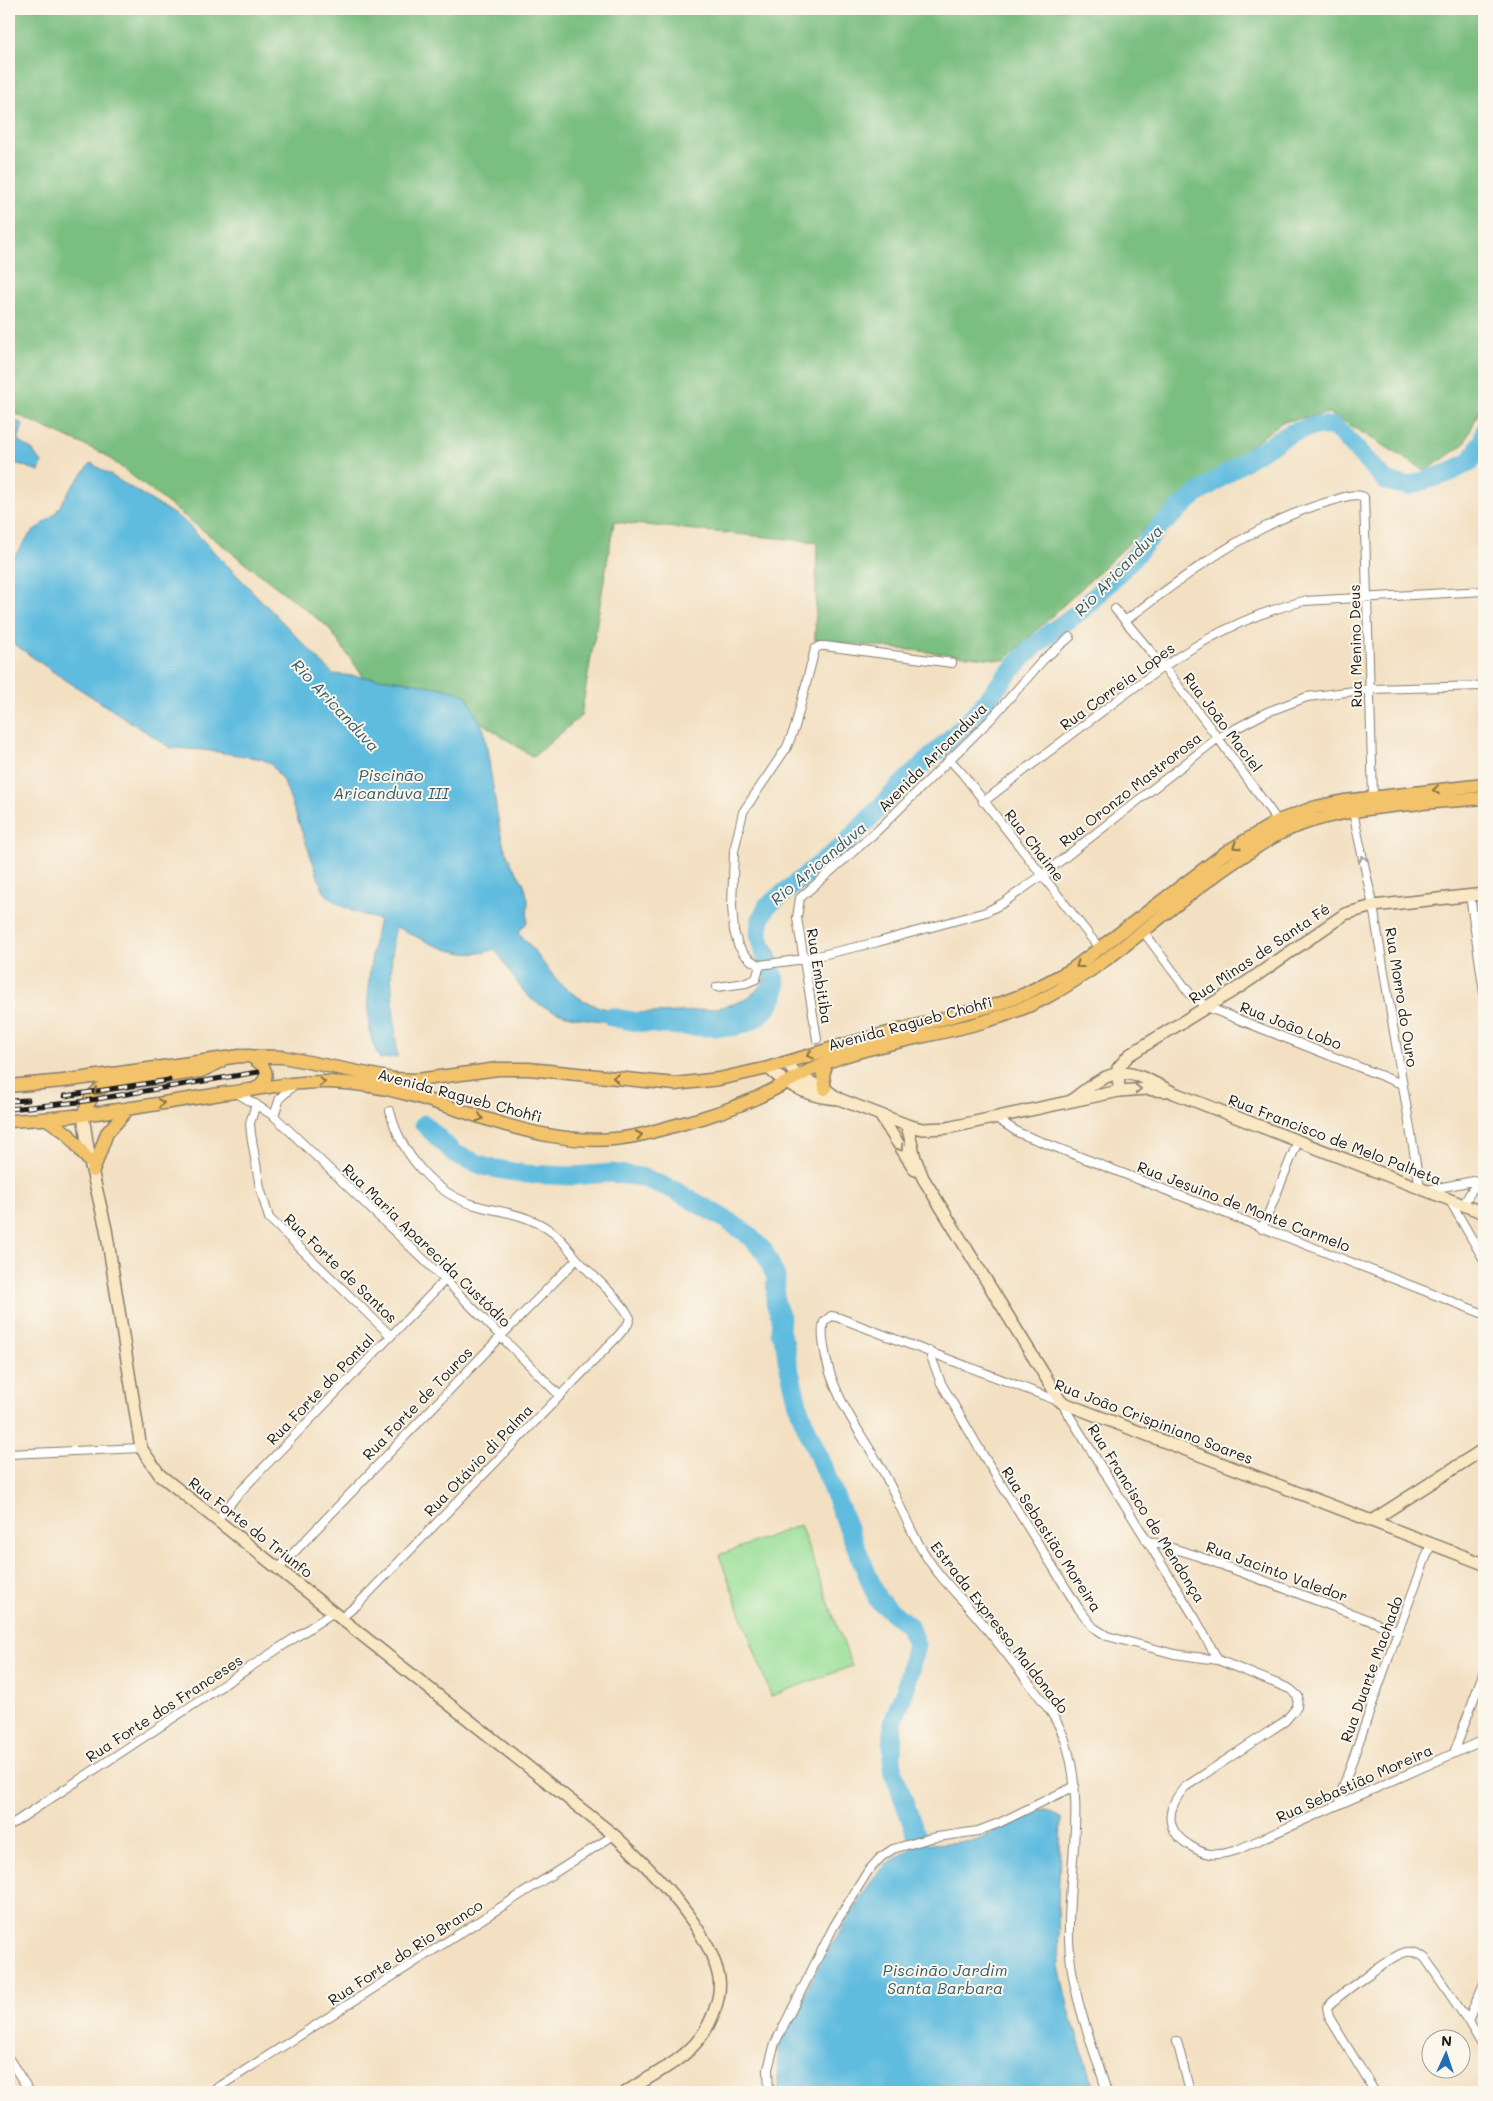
<svg xmlns="http://www.w3.org/2000/svg" width="1493" height="2101" viewBox="0 0 1493 2101" font-family="Mali,sans-serif">
	<style>
		.green { fill: #99df98; stroke: #5a7e5a }
		.forest { fill: #7abe80; stroke: #4b6d4e }
		.water { fill: #61bcdf; stroke: #3e6c7e }
		.lines { fill: none; stroke-linecap: round; stroke-linejoin: round }
		.river { stroke: #61bcdf; stroke-width: 19 }
		.street-casing { stroke: #887e6f; stroke-width: 10 }
		.secondary-casing { stroke: #887e6f; stroke-width: 14 }
		.primary-casing { stroke: #887e6f; stroke-width: 15 }
		.street { stroke: #fff; stroke-width: 8 }
		.secondary { stroke: #fae7c3; stroke-width: 11 }
		.primary { stroke: #f2c36a; stroke-width: 12 }
		.rail-casing { stroke: #1c1c1c; stroke-width: 5 }
		.rail { stroke: #fbf7ec; stroke-width: 3; stroke-dasharray: 9; stroke-linecap: butt }
		.oneway { stroke: #877043 }
		.oneway2 { stroke: #999 }
		.oneway3 { stroke: #968c78 }
		.labels { text-anchor: middle; dominant-baseline: central; stroke-width: 4; stroke-linejoin: round; paint-order: stroke }
		.street-label { font-size: 15px; fill: #1c1c1c; stroke: #fbf7ec }
		.water-label { font-size: 16px; font-style: italic; fill: #385c6a; stroke: #fbf7ec }
	</style>
	<rect width="100%" height="100%" fill="#fbf7ec"/>
	<filter id="ink" filterUnits="userSpaceOnUse"><feTurbulence type="fractalNoise" baseFrequency=".02" numOctaves="2"/><feDisplacementMap in="SourceGraphic" scale="10" xChannelSelector="R" yChannelSelector="G"/><feConvolveMatrix kernelMatrix="1 2 1 2 8 2 1 2 1" color-interpolation-filters="sRGB"/></filter>
	<filter id="wash" filterUnits="userSpaceOnUse"><feTurbulence type="fractalNoise" baseFrequency=".0096" numOctaves="4" result="noise"/><feDisplacementMap in="SourceGraphic" scale="20" xChannelSelector="R" yChannelSelector="G"/><feGaussianBlur stdDeviation="1.12" result="paint"/><feColorMatrix in="noise" values="0 0 0 0 0 0 0 0 0 0 0 0 0 0 0 0 0 1.4 0 .05"/><feComposite in="paint" operator="in"/></filter>
	<g filter="url(#wash)">
		<rect width="100%" height="100%" fill="#f3e0c2"/>
		<path class="green" d="M800 1525 852 1666 771 1696 719 1555Z"/>
		<path class="forest" d="M9 9H1484V401L1464 444 1426 471 1329 413 1282 422 1152 522 1005 660 815 640 817 542 614 522 581 716 533 757 476 719 406 736 327 626 104 454 9 411Z"/>
		<path class="water" d="M9 418 23 424 18 441 32 450 42 463 39 471 9 461Z
			M91 463 183 520 333 674 396 680 443 688 466 695 484 730 499 826 504 847 512 865 524 884 528 900 527 922 518 933C540 953 552 983 578 997 589 1004 601 1008 614 1011 641 1015 713 1013 739 1002 749 998 759 990 764 980 769 969 764 957 760 946L772 945C777 959 785 974 778 989 771 1004 747 1017 732 1021 711 1026 689 1024 668 1023 625 1022 576 1025 537 1003 521 994 506 964 495 949 461 963 427 941 396 927 386 964 395 1018 397 1057L380 1059C377 1053 374 1047 372 1041 364 1006 370 954 379 920 359 913 336 908 323 890L284 782 271 764 262 759 245 756 204 750 171 748 52 671 9 640V564L30 534 55 514 70 490Z
			M1039 1809 1050 1811 1061 1819 1058 1906 1059 1967 1069 2010 1095 2092H779L777 2065 780 2041 820 1963 875 1876 887 1864 909 1850 932 1844 975 1841 1013 1824Z"/>
		<g class="lines">
			<path class="river" d="M612 1017C646 1025 679 1027 714 1027 721 1026 730 1028 737 1026 756 1022 776 1005 776 985 776 980 773 975 771 970 761 945 752 932 767 906L845 844 897 789 973 717 1006 676 1028 652 1051 632 1082 610 1132 559 1159 527 1193 497 1249 458 1291 433 1313 426H1332L1343 435 1386 481 1408 486 1451 472 1471 461 1483 440 1484 432
				M424 1124 455 1154 486 1167 525 1174 572 1176 611 1173 641 1177 674 1190 725 1219 746 1233 764 1251 776 1277 775 1303 781 1317 780 1332 785 1344 787 1360 800 1412 878 1600 909 1626 916 1645 906 1687 893 1722 892 1759 894 1774 929 1870"/>
		</g>
	</g>
	<g filter="url(#ink)">
		<g class="lines">
			<g class="street-casing">
				<path id="street" d="M1115 609 1163 666 1218 738 1280 824
					M1125 621C1188 573 1257 520 1335 500 1344 497 1355 493 1364 497L1373 797
					M952 663 825 646H820L815 649 795 727 787 747 743 812 734 851 732 906 734 931 738 945 744 954 752 961 760 965 804 959 878 942 986 912 1003 903 1041 876 1218 738 1267 712 1307 697 1370 689 1484 686
					M949 759 962 773 1100 949
					M983 802C1025 770 1066 738 1108 707 1169 661 1227 619 1304 601L1484 591
					M1353 812 1373 906 1420 1188
					M1470 895 1484 993
					M1143 931 1190 994 1207 1007 1402 1084
					M717 987 746 983 756 979 760 965
					M817 1039 797 918 800 898 877 831 990 720 1044 659 1070 637
					M237 1093 274 1116 445 1280 560 1396
					M256 1104 250 1123 251 1134 260 1188 269 1218 391 1336
					M274 1116 280 1098 294 1085
					M996 1118 1019 1133 1484 1314
					M1427 1190 1484 1179
					M1449 1199 1484 1260
					M1463 1205 1472 1190 1483 1179
					M1262 1229 1298 1141
					M929 1351 941 1383 983 1455 1079 1609 1093 1627 1107 1636 1174 1654 1218 1660 1290 1689 1298 1696 1297 1707 1285 1721 1185 1787C1167 1807 1163 1829 1189 1845 1195 1849 1202 1853 1210 1854 1219 1855 1228 1853 1237 1850L1484 1740
					M9 1454 141 1448
					M217 1520 238 1494 445 1280
					M1146 1540 1195 1555 1398 1631
					M279 1568 505 1332 577 1259
					M341 1618 357 1605 618 1336 628 1324 630 1318C620 1298 594 1278 579 1261 572 1254 567 1245 559 1238 551 1230 541 1224 531 1220 513 1212 494 1211 475 1205 434 1194 400 1152 390 1111
					M1454 1753 1484 1671
					M1340 1804 1342 1790 1398 1631 1431 1544
					M9 1826 334 1612
					M1468 2021 1484 1983
					M1177 2041 1190 2092
					M9 2059 30 2092
					M211 2092 614 1835
					M769 2092 768 2069 775 2043 834 1926 868 1871 881 1857 893 1849 931 1838 978 1831 999 1823 1075 1786
					M1107 2092C1092 2043 1070 1992 1069 1939 1067 1873 1087 1805 1065 1740 1057 1717 1041 1699 1026 1679 1008 1656 990 1632 970 1609 960 1597 949 1587 939 1574 914 1544 902 1507 884 1473 861 1432 831 1396 824 1347 823 1339 821 1330 824 1322L831 1316 837 1317 1061 1402 1195 1618 1218 1660
					M1375 2092 1329 2017 1327 2007C1338 1996 1390 1957 1403 1953 1412 1950 1418 1953 1425 1958L1468 2021 1484 2048"/>
			</g>
			<g class="secondary-casing">
				<path id="secondary" d="M786 1062 797 1076 825 1089 839 1099 907 1125 922 1129 947 1128 1119 1091 1146 1089 1165 1091
					M768 1068C789 1087 811 1098 839 1099
					M1119 1091 1118 1068 1129 1055 1244 984 1345 914 1373 906 1484 894
					M1072 1100C1117 1064 1125 1067 1174 1093L1484 1213
					M83 1115 90 1162 106 1229 141 1448 160 1475 614 1835C651 1869 709 1927 719 1978 722 1997 711 2024 700 2038 682 2062 650 2076 626 2092
					M880 1115 915 1170
					M907 1125 915 1158 923 1178 1061 1402 1484 1564
					M1373 1520 1484 1449"/>
			</g>
			<g class="primary-casing">
				<path id="primary" d="M250 1056C266 1065 273 1078 255 1089
					M9 1086 63 1081 240 1056 283 1057 393 1079 417 1080 498 1069H529L675 1084 719 1079 768 1068 850 1043 999 1004 1025 994 1071 970 1225 853 1278 821 1316 807 1344 801 1484 785
					M825 1089 823 1075 827 1062
					M83 1115C89 1101 93 1092 106 1085L201 1071 220 1062
					M47 1119 68 1134 90 1162
					M9 1121C82 1118 155 1104 227 1093 261 1089 295 1081 329 1082 355 1083 382 1087 407 1094 484 1115 561 1155 644 1134 681 1124 721 1114 756 1098 785 1085 811 1067 841 1057 908 1035 982 1031 1045 998 1117 960 1175 900 1243 856 1256 848 1269 838 1283 832 1340 805 1422 804 1484 798
					M93 1171 107 1133 129 1108"/>
			</g>
			<use href="#street" class="street"/>
			<use href="#secondary" class="secondary"/>
			<use href="#primary" class="primary"/>
			<g class="rail-casing">
				<path id="rail" d="M65 1096 169 1080
					M9 1101 28 1100
					M9 1109 79 1102 258 1072"/>
			</g>
			<use href="#rail" class="rail"/>
		</g>
		<defs><path id="oneway-chevron" d="M-2-3.5L2.5 0L-2 3.5" fill="none" stroke-width="1.6" stroke-linecap="round" stroke-linejoin="round" transform="scale(1.25)"/></defs>
		<g class="oneway">
			<use href="#oneway-chevron" transform="translate(1436 790) rotate(174)"/>
			<use href="#oneway-chevron" transform="translate(1236 846) rotate(147)"/>
			<use href="#oneway-chevron" transform="translate(1079 965) rotate(144)"/>
			<use href="#oneway-chevron" transform="translate(810 1055) rotate(163)"/>
			<use href="#oneway-chevron" transform="translate(616 1078) rotate(-173)"/>
			<use href="#oneway-chevron" transform="translate(322 1082)"/>
			<use href="#oneway-chevron" transform="translate(97 1092) rotate(137)"/>
			<use href="#oneway-chevron" transform="translate(161 1103) rotate(-8)"/>
			<use href="#oneway-chevron" transform="translate(480 1118) rotate(18)"/>
			<use href="#oneway-chevron" transform="translate(639 1135) rotate(-12)"/>
		</g>
		<use class="oneway2" href="#oneway-chevron" transform="translate(1363 859) rotate(-102)"/>
		<g class="oneway3">
			<use href="#oneway-chevron" transform="translate(1138 1089) rotate(-1)"/>
			<use href="#oneway-chevron" transform="translate(900 1148) rotate(57)"/>
		</g>
	</g>
	<g class="labels">
		<g class="street-label">
			<text transform="translate(1355 646) rotate(-91)">Rua Menino Deus</text>
			<text transform="translate(1117 686) rotate(-36)">Rua Correia Lopes</text>
			<text transform="translate(1223 722) rotate(53)">Rua João Maciel</text>
			<text transform="translate(932 757) rotate(-45)">Avenida Aricanduva</text>
			<text transform="translate(1130 789) rotate(-38)">Rua Oronzo Mastrorosa</text>
			<text transform="translate(1035 845) rotate(52)">Rua Chaime</text>
			<text transform="translate(1259 953) rotate(-34)">Rua Minas de Santa Fé</text>
			<text transform="translate(820 976) rotate(81)">Rua Embitiba</text>
			<text transform="translate(1402 997) rotate(81)">Rua Morro do Ouro</text>
			<text transform="translate(910 1023) rotate(-15)">Avenida Ragueb Chohfi</text>
			<text transform="translate(1291 1025) rotate(21)">Rua João Lobo</text>
			<text transform="translate(460 1095) rotate(15)">Avenida Ragueb Chohfi</text>
			<text transform="translate(1335 1139) rotate(21)">Rua Francisco de Melo Palheta</text>
			<text transform="translate(1244 1206) rotate(21)">Rua Jesuino de Monte Carmelo</text>
			<text transform="translate(427 1245) rotate(44)">Rua Maria Aparecida Custódio</text>
			<text transform="translate(341 1268) rotate(44)">Rua Forte de Santos</text>
			<text transform="translate(320 1389) rotate(-46)">Rua Forte do Pontal</text>
			<text transform="translate(417 1403) rotate(-46)">Rua Forte de Touros</text>
			<text transform="translate(1154 1421) rotate(21)">Rua João Crispiniano Soares</text>
			<text transform="translate(478 1460) rotate(-46)">Rua Otávio di Palma</text>
			<text transform="translate(1147 1513) rotate(58)">Rua Francisco de Mendonça</text>
			<text transform="translate(251 1527) rotate(38)">Rua Forte do Triunfo</text>
			<text transform="translate(1052 1539) rotate(57)">Rua Sebastião Moreira</text>
			<text transform="translate(1277 1571) rotate(20)">Rua Jacinto Valedor</text>
			<text transform="translate(1000 1627) rotate(52)">Estrada Expresso Maldonado</text>
			<text transform="translate(1371 1669) rotate(-70)">Rua Duarte Machado</text>
			<text transform="translate(164 1708) rotate(-33)">Rua Forte dos Franceses</text>
			<text transform="translate(1354 1783) rotate(-24)">Rua Sebastião Moreira</text>
			<text transform="translate(405 1952) rotate(-33)">Rua Forte do Rio Branco</text>
		</g>
		<g class="water-label">
			<text transform="translate(1118 570) rotate(-46)">Rio Aricanduva</text>
			<text transform="translate(336 705) rotate(47)">Rio Aricanduva</text>
			<text x="391" y="774">Piscinão<tspan x="391" dy="18">Aricanduva III</tspan></text>
			<text transform="translate(818 863) rotate(-40)">Rio Aricanduva</text>
			<text x="945" y="1969">Piscinão Jardim<tspan x="945" dy="18">Santa Barbara</tspan></text>
		</g>
	</g>
	<rect width="1493" height="2101" fill="none" stroke="#fbf7ec" stroke-width="30"/>
	<g transform="translate(1446 2054) rotate(3)"><circle r="24" fill="#fbf7ec" stroke="#a29f99"/>
	<path d="M0-4L9 19L0 12L-9 19Z" fill="#1f6fb2"/>
	<text y="-8" font-size="14" font-weight="bold" text-anchor="middle" fill="#1c1c1c">N</text>
	</g>
</svg>
